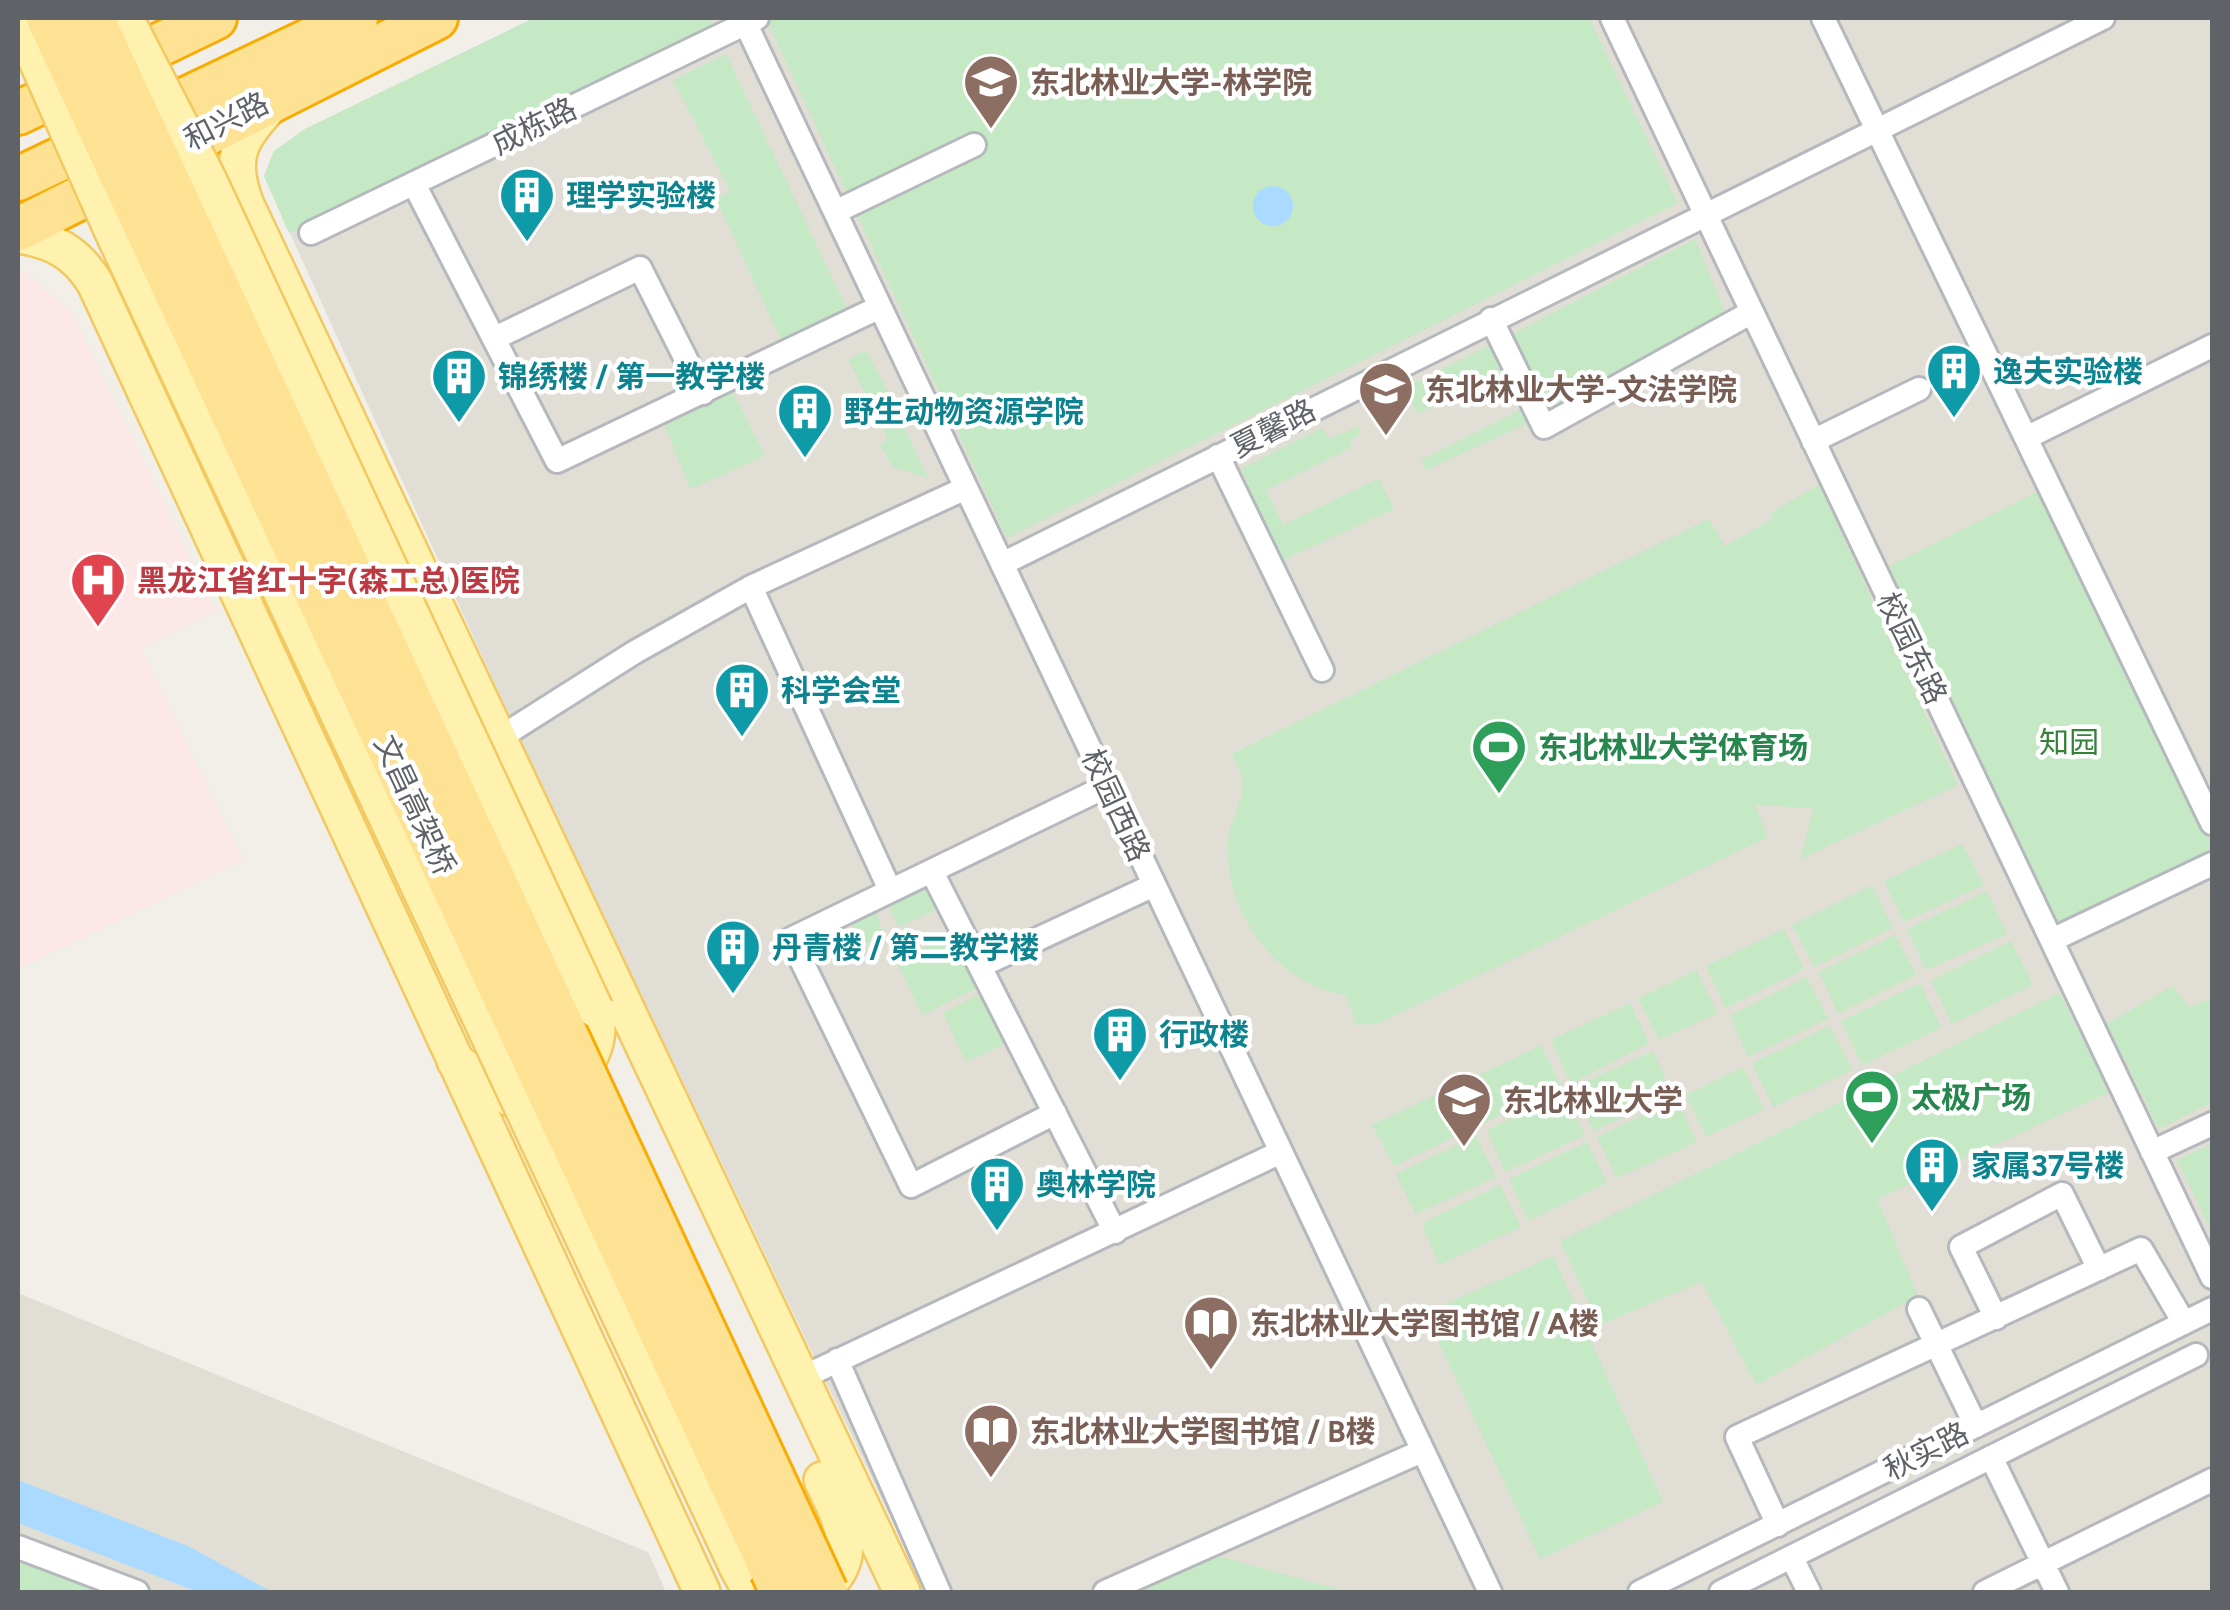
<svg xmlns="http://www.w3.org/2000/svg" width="2230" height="1610" viewBox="0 0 2230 1610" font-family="Figtree,'Noto Sans SC',sans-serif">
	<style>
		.education { fill: #e1ded6 }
		.medical { fill: #fce8e6 }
		.green { fill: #c5e8c5 }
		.water { fill: #aadaff }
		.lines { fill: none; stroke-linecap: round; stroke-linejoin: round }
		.street-casing { stroke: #b5b8bc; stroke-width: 28 }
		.primary-casing { stroke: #f2c960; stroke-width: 40 }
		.highway-casing { stroke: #f9ab00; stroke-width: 48 }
		.street { stroke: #fff; stroke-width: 22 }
		.primary { stroke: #fff2af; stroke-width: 35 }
		.highway { stroke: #fde293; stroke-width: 42 }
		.primary-bridge-casing { stroke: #f2c960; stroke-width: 40; stroke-linecap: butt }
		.highway-bridge-casing { stroke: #f9ab00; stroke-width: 48; stroke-linecap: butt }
		.primary-bridge { stroke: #fff2af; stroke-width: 35 }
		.highway-bridge { stroke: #fde293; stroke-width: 42 }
		.labels { text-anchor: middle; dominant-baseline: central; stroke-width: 9; stroke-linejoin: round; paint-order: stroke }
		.education-label { font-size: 30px; font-weight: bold; fill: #785e54; stroke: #fff; text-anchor: start }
		.street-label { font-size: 30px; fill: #5f6368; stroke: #fff }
		.culture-label { font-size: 30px; font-weight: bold; fill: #0d838f; stroke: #fff; text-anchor: start }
		.health-label { font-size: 30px; font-weight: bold; fill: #be3a42; stroke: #fff; text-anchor: start }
		.park-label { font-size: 30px; fill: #348238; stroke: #fff }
		.leisure-label { font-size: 30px; font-weight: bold; fill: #27864d; stroke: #fff; text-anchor: start }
	</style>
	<rect width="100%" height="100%" fill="#f1efe8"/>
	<path class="education" d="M534 18H2212V1592H926L515 729 264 176 274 151 305 129Z
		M18 1293 648 1552 666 1592H18Z"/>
	<path class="medical" d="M19 267 71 312 216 611 141 648 243 860 18 969Z"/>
	<path class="green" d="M534 18H710L716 29 289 233 264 176 274 151 305 129Z
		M773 18H1589L1678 203 1007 538 767 21Z
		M726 54 848 311 782 342 716 199 730 191 673 80Z
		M1695 239 1726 314 1549 411 1510 335Z
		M1494 343 1529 413 1526 424 1426 470 1421 460 1521 410 1503 372 1417 414 1406 387Z
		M866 350 889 393 870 403 848 359Z
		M731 388 765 456 690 489 664 424Z
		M897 412 928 478 893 467 880 445 888 440 880 423Z
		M1358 426 1361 434 1349 440 1352 447 1266 490 1283 525 1379 478 1394 509 1281 561 1241 469 1322 428 1330 439Z
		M1819 485 1958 785 1801 859 1813 808 1755 805 1768 837 1379 1023 1357 1025 1345 995C1276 984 1224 912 1228 843 1229 823 1243 802 1243 783 1243 775 1235 762 1232 754L1709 519 1725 546 1773 519 1770 513Z
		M2045 488 2212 837V851L2059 924 1889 566Z
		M1962 844 1984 885 1904 922 1884 881Z
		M1872 885 1893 928 1814 967 1792 925Z
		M919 890 926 891 942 907 899 927 887 904Z
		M1987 891 2007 934 1926 970 1907 929Z
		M877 911 883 936 863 946 851 922Z
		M1784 929 1804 969 1725 1008 1706 966Z
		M953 934 979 987 922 1015 896 960Z
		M1895 935 1916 975 1838 1014 1819 972Z
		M2011 941 2033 985 1952 1024 1931 980Z
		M1696 970 1718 1013 1659 1040 1638 998Z
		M1807 977 1828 1019 1748 1057 1730 1016Z
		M1920 983 1941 1028 1862 1065 1841 1021Z
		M2172 986 2190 1007 2212 998V1102L2159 1129 2107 1024Z
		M983 992 1007 1043 966 1062 943 1013Z
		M2059 993 2110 1092 1877 1199 1918 1296 1756 1385 1702 1282 1599 1325 1560 1241Z
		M1630 1003 1649 1043 1571 1084 1551 1040Z
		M1830 1026 1853 1070 1773 1107 1752 1063Z
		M1541 1045 1561 1086 1482 1124 1463 1083Z
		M1653 1051 1672 1093 1594 1131 1572 1088Z
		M1743 1067 1764 1109 1706 1137 1686 1095Z
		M1452 1087 1473 1128 1394 1166 1372 1125Z
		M1564 1092 1585 1135 1505 1172 1487 1130Z
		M1677 1099 1697 1142 1617 1178 1597 1137Z
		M1476 1136 1496 1177 1416 1214 1396 1174Z
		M1587 1142 1607 1183 1528 1221 1509 1179Z
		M2212 1144V1232L2177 1160Z
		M1500 1185 1521 1227 1439 1265 1422 1223Z
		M1553 1256 1663 1502 1540 1559 1425 1313Z
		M18 1555 116 1592H18Z
		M1214 1555 1348 1592H1133Z"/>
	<path class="water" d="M1253 206a20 20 0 1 1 40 0a20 20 0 1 1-40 0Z
		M18 1480 188 1546 272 1592H198L18 1523Z"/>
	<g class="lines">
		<g class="street-casing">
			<path id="street" d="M743 18 1490 1592
				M1612 18 2212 1277
				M1823 18 2212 823
				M414 184 557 461 880 307
				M835 212 974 145
				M311 233 757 18
				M1491 319 1544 427 1752 312
				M495 338 640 268 703 393
				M2026 438 2212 346
				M1813 441 1919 389
				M1218 456 1322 670
				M1002 564 2103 18
				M751 587 890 890
				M501 737 635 652 751 587 966 488
				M932 872 1115 1232
				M2052 940 2212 864
				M980 966 1154 885
				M1055 1113 911 1186 791 939 1107 786
				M2152 1152 2212 1124
				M1919 1309 1976 1426
				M1996 1318 1961 1247 2062 1194 2099 1269
				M837 1360 939 1592
				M799 1379 1281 1152
				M1991 1457 2057 1592
				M1778 1525 1737 1437 2141 1249 2184 1323
				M18 1547 137 1592
				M1792 1558 1809 1592
				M1105 1592 1422 1451
				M1640 1592 2212 1309
				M1721 1592 2196 1355
				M1985 1592 2212 1480"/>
		</g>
		<g class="primary-casing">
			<path id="primary" d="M275 101C240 136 227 157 246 205L902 1592
				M18 235C53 240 76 252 95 283L702 1592
				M455 1061 510 1098C562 1097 607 1064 595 1009
				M738 1568 751 1592
				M818 1592C863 1560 842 1521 822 1480"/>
		</g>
		<g class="highway-casing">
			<path id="highway" d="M18 113 215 18
				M18 179 356 18
				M18 229 436 18"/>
		</g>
		<use href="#street" class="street"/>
		<use href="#primary" class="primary"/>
		<use href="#highway" class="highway"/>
		<g class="primary-bridge-casing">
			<path id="primary-bridge" d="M18 18 112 230 738 1568
				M125 18 208 179 595 1009"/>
		</g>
		<g class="highway-bridge-casing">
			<path id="highway-bridge" d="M48 18 782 1592
				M92 18 826 1592"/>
		</g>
		<use href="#primary-bridge" class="primary-bridge"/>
		<use href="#highway-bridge" class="highway-bridge"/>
	</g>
	<defs>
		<g id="university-pin" transform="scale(2.875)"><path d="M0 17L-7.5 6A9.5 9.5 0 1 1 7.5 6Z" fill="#8d6e63" stroke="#fff"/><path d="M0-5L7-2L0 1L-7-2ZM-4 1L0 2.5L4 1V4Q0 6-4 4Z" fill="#fff"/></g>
		<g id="building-pin" transform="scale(2.875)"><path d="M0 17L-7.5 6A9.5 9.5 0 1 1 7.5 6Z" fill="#0f9aa8" stroke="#fff"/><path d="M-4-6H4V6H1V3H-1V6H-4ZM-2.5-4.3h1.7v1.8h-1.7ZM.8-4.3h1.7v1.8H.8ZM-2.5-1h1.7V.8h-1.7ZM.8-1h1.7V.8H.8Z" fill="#fff"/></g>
		<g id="hospital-pin" transform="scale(2.875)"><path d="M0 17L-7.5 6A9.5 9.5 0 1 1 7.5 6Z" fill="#e0444e" stroke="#fff"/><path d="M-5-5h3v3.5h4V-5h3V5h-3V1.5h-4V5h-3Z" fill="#fff"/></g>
		<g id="stadium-pin" transform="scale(2.875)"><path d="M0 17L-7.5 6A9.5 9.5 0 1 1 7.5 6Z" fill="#2e9e5b" stroke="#fff"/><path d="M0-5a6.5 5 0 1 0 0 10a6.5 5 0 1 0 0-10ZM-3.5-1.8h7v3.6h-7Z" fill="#fff"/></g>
		<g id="library-pin" transform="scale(2.875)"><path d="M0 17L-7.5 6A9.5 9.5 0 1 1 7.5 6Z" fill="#8d6e63" stroke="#fff"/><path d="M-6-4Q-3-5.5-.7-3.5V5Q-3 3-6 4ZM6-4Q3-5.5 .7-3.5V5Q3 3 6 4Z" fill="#fff"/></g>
	</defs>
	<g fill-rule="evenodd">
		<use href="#university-pin" x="991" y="82"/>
		<use href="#building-pin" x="527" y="195"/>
		<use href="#building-pin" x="1954" y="371"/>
		<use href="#building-pin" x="459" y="376"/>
		<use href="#university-pin" x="1386" y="389"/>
		<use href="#building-pin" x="805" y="411"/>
		<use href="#hospital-pin" x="98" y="580"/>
		<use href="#building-pin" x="742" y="690"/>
		<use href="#stadium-pin" x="1499" y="747"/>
		<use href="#building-pin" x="733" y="947"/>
		<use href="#building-pin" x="1120" y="1034"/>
		<use href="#stadium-pin" x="1872" y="1097"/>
		<use href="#university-pin" x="1464" y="1100"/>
		<use href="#building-pin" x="1932" y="1165"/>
		<use href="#building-pin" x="997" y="1184"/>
		<use href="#library-pin" x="1211" y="1323"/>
		<use href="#library-pin" x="991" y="1431"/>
	</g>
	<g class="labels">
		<g class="education-label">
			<text x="1030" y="82">东北林业大学-林学院</text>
			<text x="1425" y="389">东北林业大学-文法学院</text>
			<text x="1503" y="1100">东北林业大学</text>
			<text x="1250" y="1323">东北林业大学图书馆 / A楼</text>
			<text x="1030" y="1431">东北林业大学图书馆 / B楼</text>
		</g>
		<g class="street-label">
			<text transform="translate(226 121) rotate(-27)">和兴路</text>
			<text transform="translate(534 126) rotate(-26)">成栋路</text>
			<text transform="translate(1273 428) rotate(-27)">夏馨路</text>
			<text transform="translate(1912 648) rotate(64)">校园东路</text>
			<text transform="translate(415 805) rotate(65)">文昌高架桥</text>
			<text transform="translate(1116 805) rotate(65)">校园西路</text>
			<text transform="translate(1926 1451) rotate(-27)">秋实路</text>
		</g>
		<g class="culture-label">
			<text x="566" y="195">理学实验楼</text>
			<text x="1993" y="371">逸夫实验楼</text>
			<text x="498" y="376">锦绣楼 / 第一教学楼</text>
			<text x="844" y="411">野生动物资源学院</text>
			<text x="781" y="690">科学会堂</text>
			<text x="772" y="947">丹青楼 / 第二教学楼</text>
			<text x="1159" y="1034">行政楼</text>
			<text x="1971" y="1165">家属37号楼</text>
			<text x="1036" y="1184">奥林学院</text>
		</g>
		<g class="health-label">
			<text x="137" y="580">黑龙江省红十字(森工总)医院</text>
		</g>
		<g class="park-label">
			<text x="2069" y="742">知园</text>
		</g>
		<g class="leisure-label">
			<text x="1538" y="747">东北林业大学体育场</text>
			<text x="1911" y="1097">太极广场</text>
		</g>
	</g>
	<rect width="2230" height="1610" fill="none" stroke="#5f6368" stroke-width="40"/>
</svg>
